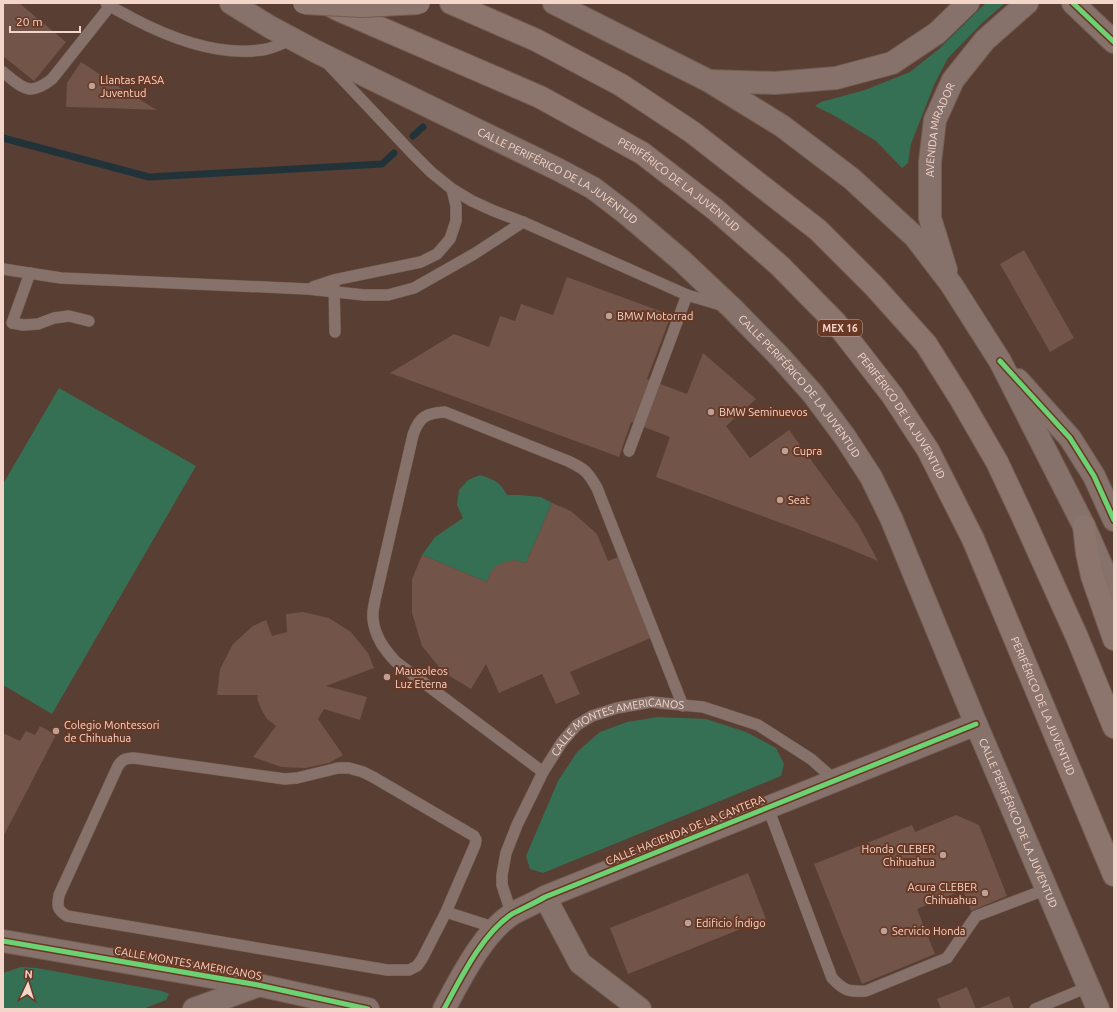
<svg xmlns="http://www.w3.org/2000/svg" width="1117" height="1012" viewBox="0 0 1117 1012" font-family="Ubuntu,sans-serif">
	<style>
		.green { fill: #367054 }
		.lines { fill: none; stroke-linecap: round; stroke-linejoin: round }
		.stream { stroke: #213339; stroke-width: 7 }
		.building { fill: #725449 }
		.lane-casing { stroke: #735c52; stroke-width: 12 }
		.street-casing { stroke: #735c52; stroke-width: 24 }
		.secondary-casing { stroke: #735c52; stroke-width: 24 }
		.highway-casing { stroke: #735c52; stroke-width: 24 }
		.lane { stroke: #86726a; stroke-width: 11 }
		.street { stroke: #86726a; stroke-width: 22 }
		.secondary { stroke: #86726a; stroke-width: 22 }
		.highway { stroke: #8b756d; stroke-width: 22 }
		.highway-bridge-casing { stroke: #735c52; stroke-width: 24; stroke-linecap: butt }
		.highway-bridge { stroke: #8b756d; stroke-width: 22 }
		.cycleway-casing { stroke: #683825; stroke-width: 8 }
		.cycleway { stroke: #6cd273; stroke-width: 5 }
		.poi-dot { fill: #bda096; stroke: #683825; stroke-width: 1.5 }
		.labels { text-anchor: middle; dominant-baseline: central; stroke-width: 4; stroke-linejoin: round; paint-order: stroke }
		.shield { fill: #683825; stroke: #c9a698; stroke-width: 1 }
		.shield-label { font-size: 10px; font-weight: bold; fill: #f3d5ca }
		.poi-label { font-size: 11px; fill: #f3d5ca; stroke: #683825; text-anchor: start }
		.street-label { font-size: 11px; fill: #f3d5ca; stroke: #683825 }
	</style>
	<rect width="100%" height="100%" fill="#593e34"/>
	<path class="green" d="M986 3H1005L982 23 948 58 934 85 911 144 908 163 902 168 876 141 835 116 815 106 821 102 865 90 910 72 939 49Z
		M59 388 196 466 52 714 3 685V484Z
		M480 475C495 480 500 482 507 495H520L541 497 552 503 526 563 514 560 490 573 487 582 422 555 435 537 463 518 457 505 459 490 468 480Z
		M658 717 706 719 746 732 776 748 784 764 781 776 543 873 530 869 526 856 558 781 577 752 600 732 627 722Z
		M21 967 37 968 162 991 169 994 166 1000 143 1009H3V973Z"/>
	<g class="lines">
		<path class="stream" d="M413 136 423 127
			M3 138 149 177 382 164 394 153"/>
	</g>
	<path class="building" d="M3 3H19L66 42 34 81 3 56Z
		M81 62 122 89 157 110 109 108 66 107 67 83Z
		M1024 250 1074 338 1050 352 1000 264Z
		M567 277 671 315 647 379 687 394 703 353 756 399 726 426 750 458 789 430 858 524 878 561 835 543 656 477 670 437 631 422 619 457 390 373 454 334 489 347 500 316 515 321 521 304 553 315Z
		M552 503 571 511 597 534 608 561 618 557 653 637 570 672 580 694 556 704 542 674 499 693 486 664 471 689 443 672 422 646 412 613V579L422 555 487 582 490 573 496 566 504 562 514 560 526 563Z
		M303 612 329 618 351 632 368 653 374 668 326 686 367 697 360 720 324 709 318 719 343 755 329 763 305 768 281 767 253 757 276 726 267 719 261 709 257 698 258 695H217L220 669 233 644 253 626 266 620 272 636 287 632 286 614Z
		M40 726 56 735 3 837V733L20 741 26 731 35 735Z
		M956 815 979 825 1007 896 971 911 963 890 917 909 935 954 862 984 814 864 912 825 915 832Z
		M748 873 766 919 628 974 610 928Z
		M967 987 976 1009H941L937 999Z
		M1009 996 1014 1009H977Z"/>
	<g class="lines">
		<g class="lane-casing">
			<g id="lane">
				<path d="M106 3C114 9 123 13 132 18 172 39 221 58 267 49 275 47 284 43 292 39"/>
				<path d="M327 63 412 153 431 172 452 189 472 201 494 211 523 222 687 295 724 306"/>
				<path d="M3 72C23 88 29 97 52 79L110 6"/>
				<path d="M3 269 61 278 308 289 364 295H388L414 288 474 254 523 222"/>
				<path d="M30 273 12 323 23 325 38 324 54 318 69 316 89 321"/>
				<path d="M334 284 335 332"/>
				<path d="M313 287 334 280 421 262 437 254 450 239 456 221V206L452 189"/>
				<path d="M629 451 687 295"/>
				<path d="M543 772 396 662C384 649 375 637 373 619 372 613 374 606 375 600L413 435C419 417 426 413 445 412L568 461C585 469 588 472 597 488L683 706"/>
				<path d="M768 808 832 978C844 991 849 992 866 991L947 958 976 916 1047 889"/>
				<path d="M446 912 422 959 417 966 409 970H387L67 916C57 910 57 906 59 895L117 768C121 760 125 758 134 758L285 779 297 778 338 768H349L363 772 373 777 474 836 476 840 475 845 446 912 496 928"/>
				<path id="s1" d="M512 915 502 885V875L506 853 517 825 543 772 562 742 577 725 592 716 617 708 651 702 703 707 758 725 811 759 836 781"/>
				<path d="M1035 1009 1088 987"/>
			</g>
		</g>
		<g class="street-casing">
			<path id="street" d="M1073 3 1114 42
				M545 897 580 963 640 1009
				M3 941 258 985 368 1009
				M194 1009 257 986
				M444 1009C461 978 482 934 512 914 523 908 535 903 545 897L976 724"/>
		</g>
		<g class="secondary-casing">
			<g id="secondary">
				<path id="s2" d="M231 3 270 27 317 52 559 170 593 188 627 214 681 260 733 309 780 357 813 394 845 437 871 477 891 518 976 724 1098 1009"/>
				<path d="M554 3 709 81 782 126 852 179 915 237 951 284 1000 361 1084 526 1114 594"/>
				<path d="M710 81 775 83 836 78 892 63 937 33 968 3"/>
				<path id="s3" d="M946 270 930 218V162L935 120 953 80 985 40 1027 3"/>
				<path d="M1018 380 1070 438 1094 476 1114 520"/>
			</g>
		</g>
		<g class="highway-casing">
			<g id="highway">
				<path d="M451 3 536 40 621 85 692 132 818 230 874 286 926 344 960 398 997 462 1021 513 1077 637 1114 727"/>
				<path id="s4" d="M327 4 341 11 540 97 642 153 716 210 780 266 836 323 892 395 928 450 973 539 1114 875"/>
				<path d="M1084 526 1087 553 1092 576 1114 639"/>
			</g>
		</g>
		<use href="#lane" class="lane"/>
		<use href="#street" class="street"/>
		<use href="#secondary" class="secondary"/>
		<use href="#highway" class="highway"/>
		<g class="highway-bridge-casing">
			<path id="highway-bridge" d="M304 3 362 6 419 3"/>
		</g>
		<use href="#highway-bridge" class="highway-bridge"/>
		<g class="cycleway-casing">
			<path id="cycleway" d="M1073 3 1114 42
				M1000 361 1070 438 1094 476 1114 520
				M3 941 258 985 368 1009
				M444 1009C461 978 482 934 512 914 523 908 535 903 545 897L976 724"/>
		</g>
		<use href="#cycleway" class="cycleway"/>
	</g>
	<g class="poi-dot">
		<circle cx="92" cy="86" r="4"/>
		<circle cx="609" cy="316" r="4"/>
		<circle cx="711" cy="412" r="4"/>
		<circle cx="785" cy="451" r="4"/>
		<circle cx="780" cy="500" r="4"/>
		<circle cx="387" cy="677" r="4"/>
		<circle cx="56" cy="731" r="4"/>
		<circle cx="943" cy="855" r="4"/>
		<circle cx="985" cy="893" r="4"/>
		<circle cx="688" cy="923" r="4"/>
		<circle cx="884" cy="931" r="4"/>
	</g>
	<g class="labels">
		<rect class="shield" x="818" y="320" width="44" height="16" rx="3"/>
		<g class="shield-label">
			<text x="840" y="328">MEX 16</text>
		</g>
		<g class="poi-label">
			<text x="100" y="80">Llantas PASA<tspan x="100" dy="13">Juventud</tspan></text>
			<text x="617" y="316">BMW Motorrad</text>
			<text x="719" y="412">BMW Seminuevos</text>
			<text x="793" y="451">Cupra</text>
			<text x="788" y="500">Seat</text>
			<text x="395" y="671">Mausoleos<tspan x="395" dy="13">Luz Eterna</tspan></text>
			<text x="64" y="725">Colegio Montessori<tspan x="64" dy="13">de Chihuahua</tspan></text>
			<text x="935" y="849" text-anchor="end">Honda CLEBER<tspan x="935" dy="13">Chihuahua</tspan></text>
			<text x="977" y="887" text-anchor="end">Acura CLEBER<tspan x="977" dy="13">Chihuahua</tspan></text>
			<text x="696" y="923">Edificio Índigo</text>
			<text x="892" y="931">Servicio Honda</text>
		</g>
		<g class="street-label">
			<text stroke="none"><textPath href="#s3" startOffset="144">AVENIDA MIRADOR</textPath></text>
			<text stroke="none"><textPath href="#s2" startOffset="370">CALLE PERIFÉRICO DE LA JUVENTUD</textPath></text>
			<text stroke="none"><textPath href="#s4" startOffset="397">PERIFÉRICO DE LA JUVENTUD</textPath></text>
			<text stroke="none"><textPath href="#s2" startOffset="694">CALLE PERIFÉRICO DE LA JUVENTUD</textPath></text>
			<text stroke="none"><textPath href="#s4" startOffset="721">PERIFÉRICO DE LA JUVENTUD</textPath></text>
			<text stroke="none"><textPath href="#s4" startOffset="1045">PERIFÉRICO DE LA JUVENTUD</textPath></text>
			<text stroke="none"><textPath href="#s1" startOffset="248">CALLE MONTES AMERICANOS</textPath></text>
			<text stroke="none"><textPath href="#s2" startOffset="1186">CALLE PERIFÉRICO DE LA JUVENTUD</textPath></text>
			<text transform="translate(685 830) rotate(-22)">CALLE HACIENDA DE LA CANTERA</text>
			<text transform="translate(188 963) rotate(10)">CALLE MONTES AMERICANOS</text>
		</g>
	</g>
	<rect width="1117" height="1012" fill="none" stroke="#f3d5ca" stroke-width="8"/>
	<g transform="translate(28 984) rotate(4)" stroke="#683825" stroke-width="3" paint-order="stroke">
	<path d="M0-3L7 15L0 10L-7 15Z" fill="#f3d5ca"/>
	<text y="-6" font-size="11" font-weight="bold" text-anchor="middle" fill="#f3d5ca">N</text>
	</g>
	<path d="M10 26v6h70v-6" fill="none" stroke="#f3d5ca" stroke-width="2"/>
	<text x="16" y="26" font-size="12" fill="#f3d5ca" stroke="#683825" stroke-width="3" paint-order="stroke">20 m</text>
</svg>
